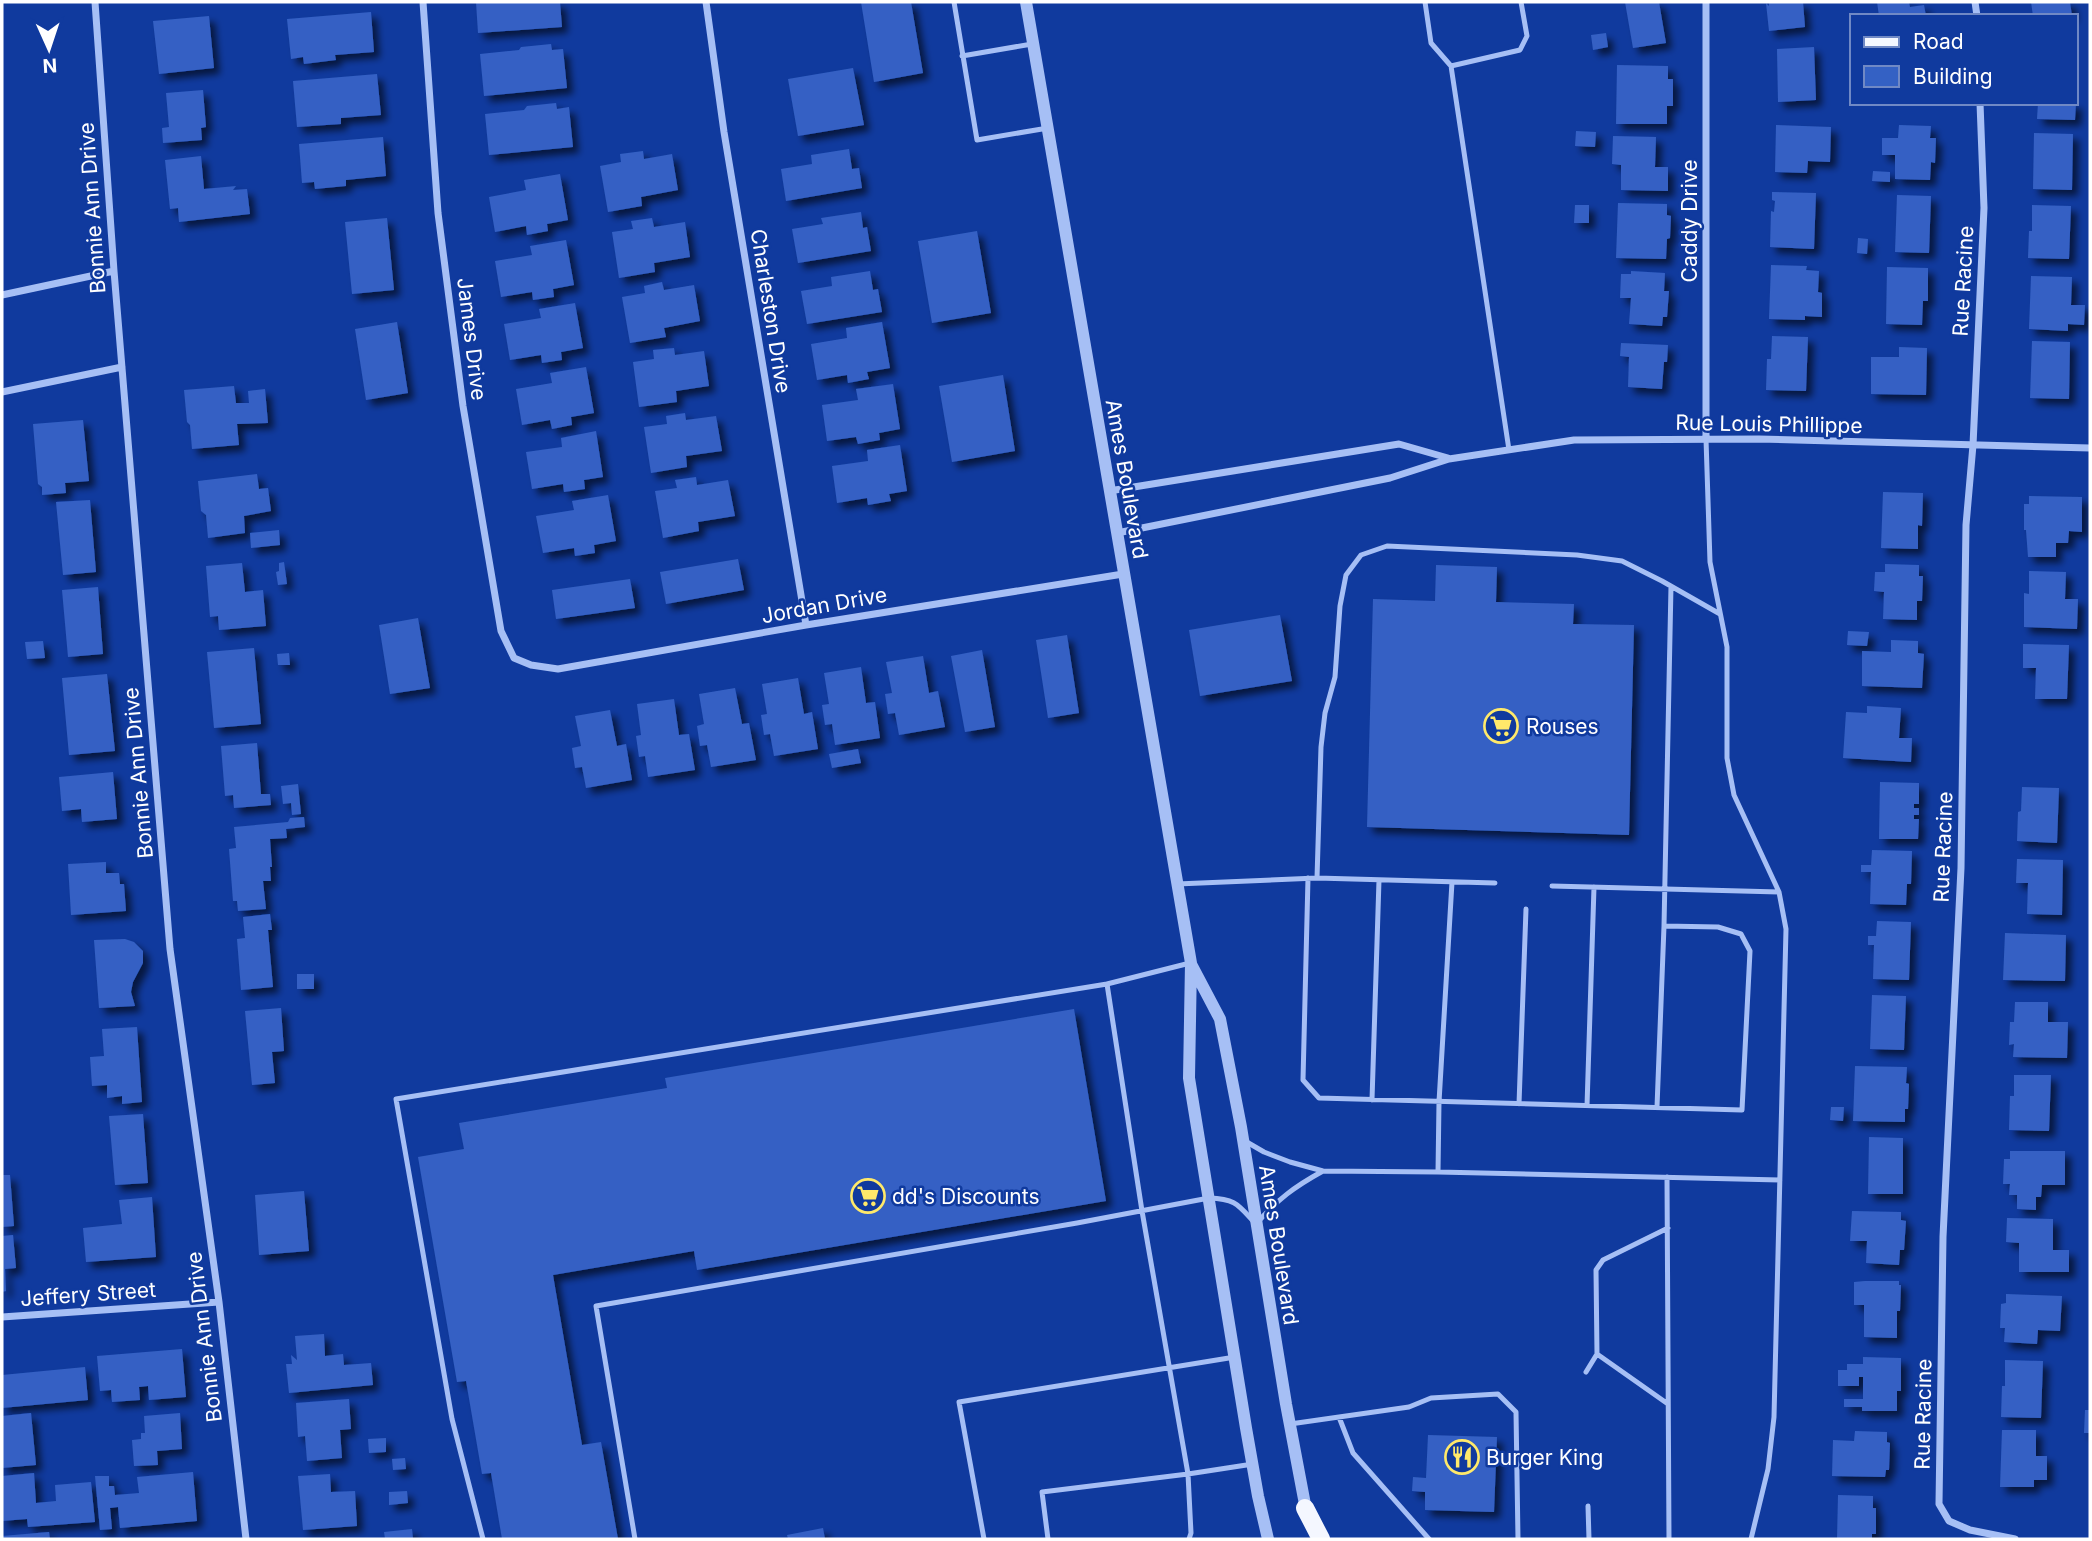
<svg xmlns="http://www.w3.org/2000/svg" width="2092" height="1541" viewBox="0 0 2092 1541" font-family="Inter,sans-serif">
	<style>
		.building { fill: #3461c4; filter: url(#shadow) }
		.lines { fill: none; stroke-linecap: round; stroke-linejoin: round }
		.service { stroke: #a6bff5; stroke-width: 5 }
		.minor { stroke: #a6bff5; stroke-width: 7 }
		.tertiary { stroke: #a6bff5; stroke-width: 12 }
		.primary { stroke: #f4f7ff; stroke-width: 18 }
		.labels { text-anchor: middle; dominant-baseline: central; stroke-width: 5; stroke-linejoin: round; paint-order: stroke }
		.street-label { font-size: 21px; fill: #fff; stroke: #103a9e }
		.poi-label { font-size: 21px; fill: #fff; stroke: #103a9e; text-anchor: start }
	</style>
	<defs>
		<filter id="shadow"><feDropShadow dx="6" dy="6" stdDeviation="3.5" flood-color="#0009"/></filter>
	</defs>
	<rect width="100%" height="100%" fill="#103a9e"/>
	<path class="building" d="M476 2H560L562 27 478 33Z
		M861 2H911L923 73 874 82Z
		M1625 2H1659L1666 43 1633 48Z
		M1769 2H1803L1805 27 1769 31 1766 3 1769 6Z
		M1877 2H1909L1910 7 1924 5 1926 16H1879Z
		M2031 2H2070L2072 16H2033Z
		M371 12 374 52 335 55 336 60 304 64 303 57 291 59 287 19Z
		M209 16 214 68 159 74 153 21Z
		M1606 33 1608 47 1593 50 1591 35Z
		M551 44 552 50 563 49 567 88 484 96 480 54 519 50 521 47Z
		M1814 47 1816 100 1778 102 1777 49Z
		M1617 65 1668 66V79H1673V106H1667V124H1616Z
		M853 68 864 125 798 136 788 79Z
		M377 74 381 115 341 118V124L297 127 293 81Z
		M203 90 206 127 201 128 202 140 163 143 162 128 169 127 166 93Z
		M556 103 557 109 569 107 573 147 489 155 485 114 524 110 527 106Z
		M2038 103H2076L2075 120 2037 119Z
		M1776 125 1831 127 1830 162 1808 161 1807 173 1775 172Z
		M1899 125 1931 126 1930 138H1936L1935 163 1931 162 1930 180 1895 179V155H1882V138H1898Z
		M1576 131 1596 132 1595 147 1575 146Z
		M2034 133 2073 134 2072 190 2033 189Z
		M1613 136 1656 137 1655 167H1668V191L1621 190V165L1612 164Z
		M383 137 386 176 346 180V186L315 189 314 182 302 183 299 144Z
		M849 149 852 169 859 168 862 188 786 201 781 169 812 164 811 155Z
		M643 151 644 159 672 154 678 190 641 197 642 206 608 212 600 166 621 162 620 154Z
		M201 156 204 189 236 186 233 190 247 189 250 214 179 222 178 208 170 209 165 160Z
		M1873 171 1890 172V182L1872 181Z
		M560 174 568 220 547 224 548 231 527 235 526 226 495 232 489 197 526 190 524 180Z
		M1772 192 1816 193 1814 249 1770 247 1771 211 1774 212 1775 201 1772 200Z
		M1897 195 1931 196 1929 253 1895 252Z
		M1618 203 1667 204V215L1671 216 1670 238 1667 239 1666 259 1616 258Z
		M1575 205H1589V223H1574Z
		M2032 205 2071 206 2069 259 2028 258 2029 231H2032Z
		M861 212 863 228 867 227 871 251 798 263 792 229 823 224 821 218Z
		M387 218 394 290 352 294 345 222Z
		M652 218 654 227 685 222 690 257 654 263 655 272 619 278 612 232 633 229 631 221Z
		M977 231 991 313 932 323 918 241Z
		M1858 238 1868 239 1867 254 1857 253Z
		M566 240 574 285 553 289 554 297 533 300 532 292 501 297 495 261 532 255 530 246Z
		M1771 265 1807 266 1806 270 1819 271 1818 292 1822 293V317L1805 316V320L1769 319Z
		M1887 267 1928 268V301H1923L1922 325 1886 324Z
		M870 271 873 290 878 289 882 312 807 324 801 291 832 286 831 277Z
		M1631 271 1665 273 1664 291H1669L1667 317H1663L1662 326 1629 324 1631 298H1620L1621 274H1631Z
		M2031 276 2072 277 2071 305H2085L2084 325 2068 324V331L2029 329Z
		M662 282 664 290 694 285 700 321 664 328 666 337 630 343 622 297 645 293 644 286Z
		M575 303 583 348 561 352 562 360 542 363 541 355 510 360 504 324 541 318 539 309Z
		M397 322 408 393 366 400 355 329Z
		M882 322 890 368 867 372 869 379 848 383 847 375 817 380 811 344 847 338 846 328Z
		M1772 336 1808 337 1806 391 1766 390 1767 359H1771Z
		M2032 341 2070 342 2069 399 2030 398Z
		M1621 343 1668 345 1667 362H1664L1662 389 1628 387 1629 357 1620 356Z
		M1899 347 1927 348 1926 395 1871 394V357H1899Z
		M674 348 675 355 704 351 709 386 676 391 677 402 639 407 633 362 654 359 653 350Z
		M586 367 594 413 571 417 572 425 552 429 550 420 522 425 516 389 552 383 550 373Z
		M1003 375 1015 451 952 462 939 386Z
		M893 384 900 429 879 433 880 440 858 444 856 437 827 441 822 405 858 400 856 389Z
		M234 386 236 403H249L248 391 265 389 268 423 237 424 239 445 192 449 190 425 187 422 184 390Z
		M685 413 686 420 716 416 722 451 686 456 687 467 651 473 644 427 667 424 666 416Z
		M83 420 89 481 65 483 66 493 42 495V487L38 484 33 424Z
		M596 431 603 477 584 480 585 489 564 492 563 484 532 489 526 452 562 447 561 438Z
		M900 445 907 491 889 494 891 501 868 505 867 498 837 503 832 466 868 461 867 450Z
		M257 474 259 489 268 488 271 511 244 516 245 533 208 538 206 515 201 511 198 481Z
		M696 477 697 485 728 480 735 516 698 522 699 531 663 538 655 491 677 488 675 480Z
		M1883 492 1923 493 1922 526 1918 525V549L1881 548Z
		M608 495 616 541 594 545 595 553 575 556 574 548 543 553 536 516 574 510 572 501Z
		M2029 496 2082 497V532L2069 531 2068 543H2056V557H2028L2026 530H2024V504H2029Z
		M90 500 96 572 63 575 56 502Z
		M279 530 280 545 251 548 250 533Z
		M738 559 744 590 666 604 660 572Z
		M284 562 287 584 278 585 276 572 279 571V563Z
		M242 563 245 592 263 590 266 626 219 630 218 616 210 617 206 566Z
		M1885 564 1919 565V576H1923L1922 601H1917V620L1883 619 1884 592 1874 591 1875 572H1885Z
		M1436 565 1497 567 1496 602 1574 604 1573 624 1634 625 1629 835 1367 827 1373 599 1435 601Z
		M2029 571 2066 572 2065 599H2078L2077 629 2024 627V593L2029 594Z
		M630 579 635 608 556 619 552 590Z
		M98 587 103 654 68 657 62 590Z
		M1280 615 1292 681 1200 696 1189 630Z
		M418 618 430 688 390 694 379 625Z
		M1848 631 1869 632 1867 646 1847 645Z
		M1067 635 1079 713 1048 718 1036 640Z
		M1891 640 1918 641V653L1924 654 1922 688 1862 686V651L1891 652Z
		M43 641 45 658 27 659 25 642Z
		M2023 644 2069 645 2067 699H2035L2036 668H2023Z
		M254 648 261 724 214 728 207 652Z
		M982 650 995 727 965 732 951 656Z
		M289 653 290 665H278L277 654Z
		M923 656 929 693 938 691 945 727 899 735 895 713 888 714 885 694 892 693 886 662Z
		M861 667 866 703 875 702 880 738 835 745 832 724 825 725 822 705 829 704 824 673Z
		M107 674 115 751 69 755 62 678Z
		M798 678 804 714 812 712 818 749 774 756 770 734 764 735 761 715 767 714 762 684Z
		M735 688 742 724 749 723 756 760 711 767 707 745 700 746 697 726 704 724 699 694Z
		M674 699 679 735 689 734 695 770 648 777 645 756 639 757 636 736 641 735 637 704Z
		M1867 706 1901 708 1899 738H1912L1911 762 1843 758 1846 712 1867 713Z
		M610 710 617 746 626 744 632 780 586 788 582 767 575 768 572 748 581 746 575 716Z
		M257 743 261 794H270L271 805 234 808 233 795 225 796 221 746Z
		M858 749 861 763 832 768 829 754Z
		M113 772 117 819 82 822 81 809 62 811 59 777Z
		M1880 782 1919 783V804H1914V808H1919V815H1914V819H1919L1918 839H1879Z
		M298 784 301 814 292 815 291 803 283 804 281 786Z
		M2022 787 2059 788 2057 843 2017 841 2018 812 2021 811Z
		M304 817 305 827 286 829 287 838 270 839 272 867H270L271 881H263L266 909 238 911 237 901H233L229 849 236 848 234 827 288 822 290 818Z
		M1872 850 1912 851 1911 884H1907L1906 905 1870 904 1871 872H1861V865H1871Z
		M2017 859 2063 860 2062 915 2027 914 2028 883H2016Z
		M106 862V873H119L120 884H124L126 911 71 915 68 864Z
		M270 914 272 930H268L273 987 241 990 237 939 245 938 243 917Z
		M1877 921 1911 922 1909 980 1873 979 1874 945H1868V936H1876Z
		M2005 933 2066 935 2065 981 2003 980Z
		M125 939 134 942 143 951V963L133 982 131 992 135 1006 99 1008 94 940Z
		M297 974H314V989H297Z
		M1872 995 1906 996 1904 1050 1870 1049Z
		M2015 1002H2048V1022H2068L2067 1058 2013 1057 2014 1044 2009 1045 2010 1022H2014Z
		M281 1008 284 1051 272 1052 275 1083 252 1085 245 1011Z
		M1074 1009 1106 1201 697 1270 694 1251 553 1275 582 1445 601 1442 618 1539H502L491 1473 482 1474 466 1381 457 1382 418 1157 464 1149 459 1123 667 1088 665 1078Z
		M137 1027 142 1102 122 1104V1096L107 1098V1085L92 1086 90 1057 104 1056 102 1029Z
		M1855 1066 1907 1067 1906 1083 1909 1084 1908 1109H1905V1122L1853 1121Z
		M2014 1075H2051L2049 1131 2009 1130 2010 1096H2014Z
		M1831 1107H1844L1843 1121 1830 1120Z
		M143 1114 148 1183 115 1185 109 1116Z
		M1869 1137 1903 1138V1194H1868Z
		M2010 1151H2065V1185H2042L2041 1197H2036V1210L2017 1209V1195H2009L2010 1184H2003L2004 1159H2010Z
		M2 1175H10L14 1226 2 1227Z
		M304 1191 309 1251 259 1255 255 1195Z
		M152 1197 156 1257 86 1262 83 1228 122 1224 119 1200Z
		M1852 1211 1901 1212V1220L1906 1221 1904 1250H1900L1899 1265 1866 1263 1867 1241H1850Z
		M2007 1218 2053 1219V1250H2069V1272H2019V1243L2006 1242Z
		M13 1235 16 1268 5 1269 6 1291 2 1292V1236Z
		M1865 1281H1899V1285H1901L1900 1311H1897V1338L1864 1337V1305H1854V1282Z
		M2006 1294 2062 1296 2060 1331 2038 1330 2037 1344 2004 1342 2005 1328H2000L2001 1304 2006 1303Z
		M324 1334 325 1356 343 1354 344 1365 371 1363 373 1385 289 1393 286 1364H292L291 1355 297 1360 295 1336Z
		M182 1349 186 1397 149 1400 148 1386 139 1387 140 1400 112 1402 111 1390 100 1391 97 1356Z
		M1863 1357 1901 1358V1391H1897V1411H1862V1407H1844V1399H1863V1377H1859V1386H1838V1370H1847V1364H1863Z
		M2005 1360 2043 1361 2041 1418 2001 1417 2002 1386H2005Z
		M85 1367 88 1400 2 1408V1375Z
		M349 1399 351 1429 340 1430 342 1458 307 1461 305 1436 298 1437 296 1403Z
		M2085 1410H2090V1433H2084Z
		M31 1413 36 1465 2 1468V1416Z
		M180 1413 182 1449 157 1451 158 1465 134 1466 132 1440 141 1439V1433H145L144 1416Z
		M2002 1430H2036V1456H2047V1480H2034V1487H2000Z
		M1855 1431 1887 1432V1442L1890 1443 1889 1470H1886L1885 1477 1832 1476 1833 1440 1854 1441Z
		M1428 1435 1497 1437 1494 1512 1425 1510V1492L1412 1491 1413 1477 1426 1478Z
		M386 1438V1452L369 1453 368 1439Z
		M405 1458 406 1469 393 1470 392 1459Z
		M193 1472 197 1521 120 1528 118 1507 110 1508 112 1529 100 1530 95 1476H109V1486H114L115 1495 139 1493 137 1477Z
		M34 1473 36 1503 56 1501 55 1485 91 1482 95 1522 28 1527 27 1519 2 1521V1476Z
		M330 1474 331 1492 355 1491 357 1526 303 1530 298 1476Z
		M407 1491 408 1503 389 1505V1492Z
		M1838 1495 1873 1496V1508H1876V1534H1872V1539H1837Z
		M823 1528 825 1539H788L787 1535Z
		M412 1529 413 1539H385L384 1532Z
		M49 1532 50 1539H2V1536Z"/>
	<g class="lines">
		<path class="service" d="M954 2 977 140 1048 128
			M1425 2 1431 43 1451 66 1509 450
			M962 56 1032 44
			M1451 66 1520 50 1527 36 1521 2
			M1706 439 1710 562 1727 647V758L1734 795 1779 892 1786 929 1774 1417 1768 1469 1751 1539
			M1308 878 1303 1080 1319 1098 1742 1110 1750 951 1741 934 1718 927 1664 926
			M1317 878 1495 883
			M1177 884 1317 878 1321 747 1325 713 1335 677 1340 606 1346 575 1361 555 1387 546 1577 555 1622 561 1662 581 1720 614
			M1552 886 1779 892
			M1190 963 1107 984 1142 1211 1188 1474 1253 1464
			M1372 1100 1379 880
			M1519 1104 1526 909
			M1587 1106 1594 887
			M1657 1107 1664 926 1671 586
			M1245 1141 1264 1152 1290 1162 1323 1171 1438 1172 1439 1102 1452 882
			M1438 1172 1780 1180
			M1667 1177 1669 1539
			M1668 1228 1603 1260 1596 1270 1597 1354 1668 1404
			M1586 1372 1597 1354
			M1339 1417 1353 1453 1429 1539
			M1290 1424 1409 1407 1431 1398 1498 1394 1516 1412 1518 1539
			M1588 1506 1589 1539
			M483 1539 452 1419 396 1099 1107 984
			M635 1539 596 1306 1077 1223 1209 1198C1237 1199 1238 1205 1256 1224 1278 1199 1294 1187 1323 1171
			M984 1539 959 1402 1235 1357
			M1048 1539 1042 1492 1188 1474 1191 1533 1189 1539"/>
		<path class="minor" d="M95 2 114 271 170 949 219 1302 246 1539
			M423 2 438 213 463 406 501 631 514 658 531 665 558 669 806 625 1123 574
			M706 2 724 132 806 625
			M1975 2 1977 16
			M1980 103 1984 208 1973 445 1966 525 1961 868 1943 1237 1939 1504 1949 1521 1970 1530 2015 1539
			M2 295 114 271
			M2 392 122 367
			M1706 439V2
			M1109 491 1399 444 1448 458
			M1117 533 1390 478 1449 459 1574 440 1759 439 2090 448
			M2 1317 219 1302"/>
		<path class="tertiary" d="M1026 2 1191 963 1189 1078 1246 1428 1258 1496 1268 1539
			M1191 964 1220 1019 1241 1127 1286 1404 1307 1515"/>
		<path class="primary" d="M1305 1508 1321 1539"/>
	</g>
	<defs>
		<g id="supermarket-ring" transform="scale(1.75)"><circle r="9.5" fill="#103a9e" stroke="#ffe96a" stroke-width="1.5"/><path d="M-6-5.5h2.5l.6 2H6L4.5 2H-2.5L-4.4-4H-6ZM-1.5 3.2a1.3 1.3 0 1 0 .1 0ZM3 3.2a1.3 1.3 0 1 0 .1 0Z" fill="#ffe96a"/></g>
		<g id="restaurant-ring" transform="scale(1.75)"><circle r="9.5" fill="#103a9e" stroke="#ffe96a" stroke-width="1.5"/><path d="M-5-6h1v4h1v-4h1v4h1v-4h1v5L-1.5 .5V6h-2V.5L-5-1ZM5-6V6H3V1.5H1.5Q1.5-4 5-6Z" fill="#ffe96a"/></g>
	</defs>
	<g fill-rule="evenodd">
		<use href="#supermarket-ring" x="1501" y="726"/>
		<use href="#supermarket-ring" x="868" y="1196"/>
		<use href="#restaurant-ring" x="1462" y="1457"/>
	</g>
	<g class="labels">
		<g class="street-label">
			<text transform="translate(92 208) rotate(-94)">Bonnie Ann Drive</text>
			<text transform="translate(1689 221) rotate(-90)">Caddy Drive</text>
			<text transform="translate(1963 281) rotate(-87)">Rue Racine</text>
			<text transform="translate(771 311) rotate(81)">Charleston Drive</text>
			<text transform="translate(472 339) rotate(83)">James Drive</text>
			<text transform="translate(1769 424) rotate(1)">Rue Louis Phillippe</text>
			<text transform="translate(1127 479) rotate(80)">Ames Boulevard</text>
			<text transform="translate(824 605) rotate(-10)">Jordan Drive</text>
			<text transform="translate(138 773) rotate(-95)">Bonnie Ann Drive</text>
			<text transform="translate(1943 847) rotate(-88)">Rue Racine</text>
			<text transform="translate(1279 1245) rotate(81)">Ames Boulevard</text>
			<text transform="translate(88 1294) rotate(-4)">Jeffery Street</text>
			<text transform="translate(204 1337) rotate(-97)">Bonnie Ann Drive</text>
			<text transform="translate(1923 1414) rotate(-89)">Rue Racine</text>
		</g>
		<g class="poi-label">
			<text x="1526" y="726">Rouses</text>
			<text x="892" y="1196">dd's Discounts</text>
			<text x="1486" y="1457">Burger King</text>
		</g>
	</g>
	<rect width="2092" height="1541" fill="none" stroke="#ffffff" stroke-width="7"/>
	<rect x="1850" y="14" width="228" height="91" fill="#103a9e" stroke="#7089c5" stroke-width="2"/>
	<rect x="1864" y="37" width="35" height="10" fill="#f4f7ff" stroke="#7089c5" stroke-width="2"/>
	<text x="1913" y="49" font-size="21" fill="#ffffff">Road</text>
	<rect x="1864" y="66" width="35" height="21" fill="#3461c4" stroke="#7089c5" stroke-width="2"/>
	<text x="1913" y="84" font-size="21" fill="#ffffff">Building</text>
	<g transform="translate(49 49) rotate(177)" stroke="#103a9e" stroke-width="5" paint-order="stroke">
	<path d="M0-5L12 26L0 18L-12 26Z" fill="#ffffff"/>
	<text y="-10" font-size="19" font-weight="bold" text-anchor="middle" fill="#ffffff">N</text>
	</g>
</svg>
